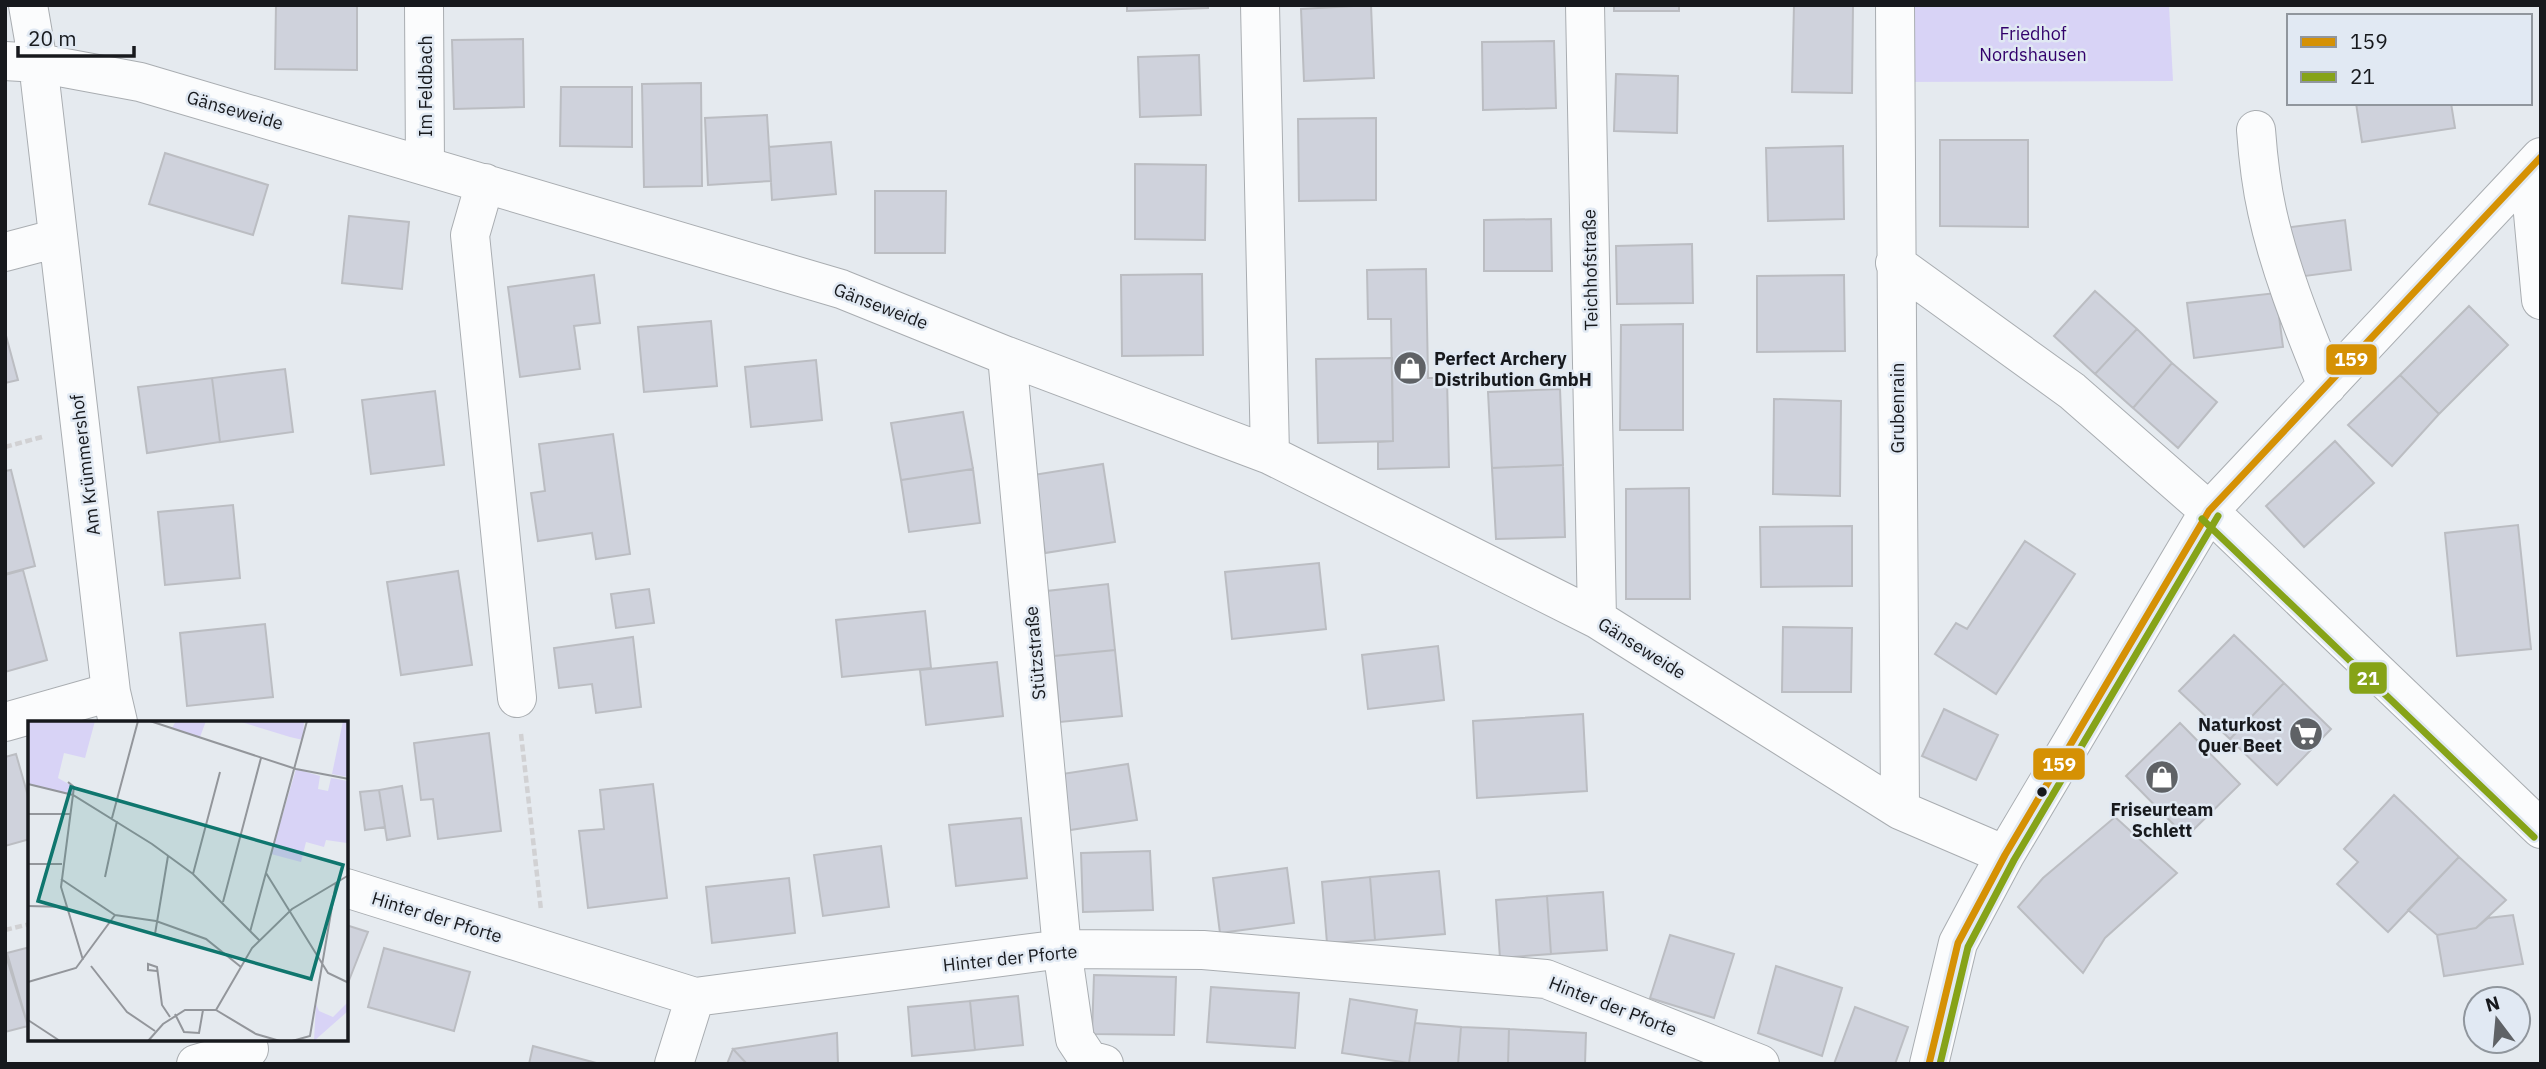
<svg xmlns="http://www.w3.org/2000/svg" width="2546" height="1069" viewBox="0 0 2546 1069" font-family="'IBM Plex Sans',sans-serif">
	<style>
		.green { fill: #d8d3f6 }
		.building { fill: #cfd2dc; stroke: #bbbdc2; stroke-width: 2 }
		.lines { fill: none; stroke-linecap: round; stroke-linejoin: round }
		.minor-casing { stroke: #a9adb1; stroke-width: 40 }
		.path { stroke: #d1d1d3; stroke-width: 4.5; stroke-dasharray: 7 3.5; stroke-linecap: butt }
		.minor { stroke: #fbfcfd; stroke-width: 38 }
		.bus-1-casing { stroke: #e1e9f3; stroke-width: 12 }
		.bus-2-casing { stroke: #e1e9f3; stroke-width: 12 }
		.bus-1 { stroke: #d59104; stroke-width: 7 }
		.bus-2 { stroke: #86a318; stroke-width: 7 }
		.bus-dot { fill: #17191d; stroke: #e1e9f3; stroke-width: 2.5 }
		.labels { text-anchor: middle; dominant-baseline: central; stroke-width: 5; stroke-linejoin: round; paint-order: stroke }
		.park-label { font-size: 18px; fill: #32006b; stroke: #e1e9f3 }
		.street-label { font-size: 18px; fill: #17191d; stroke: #e1e9f3 }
		.poi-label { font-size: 18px; font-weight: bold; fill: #17191d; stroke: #e1e9f3; text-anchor: start }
		.inset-road { fill: none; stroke: #93969b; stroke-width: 2 }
		.view { fill: #0f766e; fill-opacity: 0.15; stroke: #0f766e; stroke-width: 3.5 }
		.inset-edge { fill: none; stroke: #17191d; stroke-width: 3.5 }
		.line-badge { stroke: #e1e9f3; stroke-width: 2.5 }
		.badge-label { font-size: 19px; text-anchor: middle; font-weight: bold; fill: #fff }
	</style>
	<rect width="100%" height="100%" fill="#e5eaef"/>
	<path class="green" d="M1895 5H2169L2173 81 1895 82Z"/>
	<path class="building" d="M276 5H357V70L275 69Z
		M1127 5H1208V8L1127 11Z
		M1371 5 1374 78 1304 81 1301 9Z
		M1614 5H1679V11H1614Z
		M1794 5H1853L1852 93 1792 92Z
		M523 39 524 107 454 109 452 40Z
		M1554 41 1556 108 1483 110 1482 42Z
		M1199 55 1201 115 1140 117 1138 57Z
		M1616 74 1678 76 1677 133 1614 131Z
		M701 83 702 186 644 187 642 84Z
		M561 87H632V147L560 146Z
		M2356 103H2451L2455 128 2362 142Z
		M767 115 771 181 708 185 705 118Z
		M1376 118V200L1299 201 1298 119Z
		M1940 140H2028V227L1940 226Z
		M831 142 836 194 772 200 769 147Z
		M1843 146 1844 219 1768 221 1766 148Z
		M165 153 268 185 253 235 149 204Z
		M1135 164 1206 165 1205 240 1135 239Z
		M875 191H946L945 253H875Z
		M349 216 409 222 402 289 342 283Z
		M1551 219 1552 271H1484V220Z
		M2345 220 2351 270 2290 278 2284 228Z
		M1692 244 1693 303 1617 304 1616 246Z
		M1426 269 1428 378H1447L1449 467 1378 469V442L1393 441 1391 319H1368L1367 270Z
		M1202 274 1203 355 1122 356 1121 275Z
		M594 275 600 323 574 326 580 369 520 377 508 287Z
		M1844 275 1845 351 1757 352V276Z
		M2095 291 2137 329 2095 374 2054 336Z
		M2276 293 2283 347 2194 358 2187 303Z
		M2469 306 2508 345 2439 414 2400 375Z
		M711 321 717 386 644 392 638 327Z
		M1683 324V430H1620L1621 325Z
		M2137 329 2172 363 2133 408 2095 374Z
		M5 332 18 380 5 383Z
		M1392 358 1393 441 1318 443 1316 359Z
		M816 360 822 420 751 427 745 367Z
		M2172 363 2217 402 2178 448 2133 408Z
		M285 369 293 432 220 442 212 378Z
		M2400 375 2439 414 2392 466 2348 425Z
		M212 378 220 442 147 453 138 387Z
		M1560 389 1563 465 1492 468 1488 392Z
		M435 391 444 465 371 474 362 400Z
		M1774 399 1841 401 1840 496 1773 494Z
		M963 412 973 469 901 480 891 423Z
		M613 434 630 554 596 559 592 533 538 541 531 493 545 491 539 444Z
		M2335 441 2374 483 2304 547 2266 506Z
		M1103 464 1115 542 1045 553 1033 475Z
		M1563 465 1565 537 1496 539 1492 468Z
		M973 469 980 523 909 532 901 480Z
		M11 470 35 566 5 574V471Z
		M1689 488 1690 599H1626V489Z
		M233 505 240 578 165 585 158 512Z
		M2518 525 2531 649 2457 656 2445 533Z
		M1852 526V586L1761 587 1760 527Z
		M2025 541 2075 574 1996 694 1935 654 1956 623 1967 629Z
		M1319 563 1326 629 1232 639 1225 572Z
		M23 570 47 660 5 672V575Z
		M458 571 472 665 401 675 387 582Z
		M1108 584 1115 650 1054 656 1047 591Z
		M649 589 654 623 616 628 611 594Z
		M925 611 931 668 842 677 836 620Z
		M265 624 273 697 187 706 180 633Z
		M1783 627 1852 628 1851 692H1782Z
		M2234 635 2284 683 2230 739 2179 691Z
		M633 637 641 707 596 713 592 684 559 688 554 648Z
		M1438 646 1444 700 1368 709 1362 655Z
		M1115 650 1122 716 1060 722 1054 656Z
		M997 662 1003 716 926 725 920 670Z
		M2284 683 2331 729 2277 785 2230 739Z
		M1944 709 1998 735 1976 780 1922 756Z
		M1583 714 1587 791 1477 798 1473 721Z
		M2180 723 2240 784 2186 837 2126 776Z
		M489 733 501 831 438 839 433 799 421 800 414 743Z
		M16 754 30 803V839L5 846V757Z
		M1128 764 1137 820 1070 830 1062 774Z
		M653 784 667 898 588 908 579 831 604 829 600 790Z
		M402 786 410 836 387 840 379 790Z
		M379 790 385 827 365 830 360 792Z
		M2394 795 2459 857 2388 932 2337 884 2358 862 2344 849Z
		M2115 817 2177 873 2105 938 2083 973 2018 907 2043 878Z
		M1021 818 1027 878 956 886 949 825Z
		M881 846 889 907 823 916 814 855Z
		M1150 851 1153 910 1083 912 1081 853Z
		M2459 857 2506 900 2476 928 2437 935 2408 910Z
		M1287 868 1294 923 1220 933 1213 878Z
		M1439 871 1445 934 1375 940 1370 877Z
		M1370 877 1375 940 1327 943 1322 882Z
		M789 878 795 933 712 943 706 887Z
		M1603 892 1607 950 1551 954 1547 896Z
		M1547 896 1551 954 1500 958 1496 900Z
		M2513 915 2523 964 2444 976 2437 935 2476 928 2488 918Z
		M346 925 368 932 346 988Z
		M1670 935 1734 954 1714 1018 1650 998Z
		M30 947V1026H28L7 953Z
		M384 948 470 972 454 1031 368 1007Z
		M5 953 28 1026 5 1032Z
		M1776 966 1842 988 1822 1056 1758 1033Z
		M1094 975 1176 977 1174 1035 1092 1034Z
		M1211 987 1299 993 1295 1048 1207 1042Z
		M1018 996 1023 1045 975 1050 970 1001Z
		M1350 999 1417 1010 1409 1063 1342 1053Z
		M970 1001 975 1050 912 1056 908 1007Z
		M1855 1007 1908 1027 1895 1064H1834Z
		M1415 1023 1461 1027 1458 1064 1409 1063Z
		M1461 1027 1509 1029 1508 1064H1458Z
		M1509 1029 1586 1033 1585 1064H1508Z
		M837 1033 838 1064H747L733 1049Z
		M533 1046 600 1064H529Z
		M733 1049 747 1064H727Z"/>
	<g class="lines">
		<g class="minor-casing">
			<path id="minor" d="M28 5 38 63 111 692 118 722
				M424 5 425 166
				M1260 5 1270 455
				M1585 5 1597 619
				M1895 5 1900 810
				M5 61 38 63 140 82 841 289 1007 356 1270 455 1597 619 1900 810 2005 855
				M2256 130C2258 157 2261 184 2267 211 2280 271 2304 329 2327 386
				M2529 170 2541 300
				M485 183 470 235 517 698
				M5 252 58 238
				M1895 263 2072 391 2209 511 2541 829
				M1007 356 1062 949 1075 1039 1089 1060 1104 1064
				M5 722 111 692
				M346 888 695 997 1062 949 1203 950 1546 979 1760 1064
				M196 1064 249 1049
				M674 1064 695 997
				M1929 1064 1958 943 2005 855 2209 511 2541 157"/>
		</g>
		<path class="path" d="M5 447 42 437
			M521 734 541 910
			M5 930 30 924"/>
		<use href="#minor" class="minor"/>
		<g class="bus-1-casing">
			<path id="bus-1" d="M1929 1064 1958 943 2005 855 2209 511 2541 157"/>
		</g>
		<g class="bus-2-casing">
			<path id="bus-2" d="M2202 519 2534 837
				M1940 1064 1968 947 2014 860 2218 516"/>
		</g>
		<use href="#bus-1" class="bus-1"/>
		<use href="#bus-2" class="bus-2"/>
	</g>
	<defs>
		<g id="shop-disc" transform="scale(1.75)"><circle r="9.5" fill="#5f6266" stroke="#e1e9f3"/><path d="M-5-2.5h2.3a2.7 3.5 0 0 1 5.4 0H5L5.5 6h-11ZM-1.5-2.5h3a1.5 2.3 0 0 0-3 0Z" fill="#fff"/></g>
		<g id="supermarket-disc" transform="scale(1.75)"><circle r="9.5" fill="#5f6266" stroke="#e1e9f3"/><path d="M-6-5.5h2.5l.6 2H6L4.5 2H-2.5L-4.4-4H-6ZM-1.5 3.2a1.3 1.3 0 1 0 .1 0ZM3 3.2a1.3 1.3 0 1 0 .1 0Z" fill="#fff"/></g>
	</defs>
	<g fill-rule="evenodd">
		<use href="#shop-disc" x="1410" y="368"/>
		<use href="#supermarket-disc" x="2306" y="734"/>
		<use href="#shop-disc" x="2162" y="777"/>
	</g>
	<circle class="bus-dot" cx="2042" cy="792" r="6"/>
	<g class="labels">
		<g class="park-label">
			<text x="2033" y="33">Friedhof<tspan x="2033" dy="21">Nordshausen</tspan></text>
		</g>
		<g class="street-label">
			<text transform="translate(425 86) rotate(-90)">Im Feldbach</text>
			<text transform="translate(235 110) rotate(16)">Gänseweide</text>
			<text transform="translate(1590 270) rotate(-91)">Teichhofstraße</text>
			<text transform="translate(881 306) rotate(21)">Gänseweide</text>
			<text transform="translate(1897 408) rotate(-90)">Grubenrain</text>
			<text transform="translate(85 465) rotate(-97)">Am Krümmershof</text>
			<text transform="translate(1642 648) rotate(32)">Gänseweide</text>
			<text transform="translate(1035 653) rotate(-95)">Stützstraße</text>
			<text transform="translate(437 917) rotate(17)">Hinter der Pforte</text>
			<text transform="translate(1010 958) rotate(-6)">Hinter der Pforte</text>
			<text transform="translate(1613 1006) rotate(21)">Hinter der Pforte</text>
		</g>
		<g class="poi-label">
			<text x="1434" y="358">Perfect Archery<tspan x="1434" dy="21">Distribution GmbH</tspan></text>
			<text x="2282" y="724" text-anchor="end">Naturkost<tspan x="2282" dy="21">Quer Beet</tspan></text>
			<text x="2162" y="809" text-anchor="middle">Friseurteam<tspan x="2162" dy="21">Schlett</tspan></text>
		</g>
	</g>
	<g transform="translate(28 721)">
		<rect width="320" height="320" fill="#e5eaef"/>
		<path d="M0 0H67L57 37 36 32 30 57 46 66 45 74 0 63ZM148 0H178L172 16 144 7ZM210 0H276L275 19 262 16ZM315 0H320V56L304 53ZM268 48 292 55 290 68 300 70 303 57 320 60 319 122 298 119 296 126 278 121 273 141 243 133ZM320 281V290L286 320 288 283 291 290 305 296Z" fill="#d8d3f6"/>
		<path class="inset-road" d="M122 0 268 48 321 58M40 61 46 66 33 166 55 239M0 63 45 74 124 123 165 153 231 219M0 93H42M84 97 110 0M140 135 127 213 199 234M0 143H34M238 152 300 252 321 262M165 153 192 51M77 156 89 100M33 158 87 194 128 200 178 218 213 246M195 181 233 37M0 185 38 186M222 211 279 0M63 245 99 291 127 310M129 250 120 249V243L129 246 134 284 142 296M0 261 48 247 87 194M188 289 224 227 264 188 321 154M188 289 228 313 252 320M147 293 156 311 171 312 175 289M0 299 32 320M120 320 135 303 157 289H188M264 320 282 315 308 162"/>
		<path class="view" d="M43 66 315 144 283 258 10 180Z"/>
		<rect width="320" height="320" class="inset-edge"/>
	</g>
	<g class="line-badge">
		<rect x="2325" y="343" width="53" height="33" rx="7" fill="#d59104"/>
		<rect x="2348" y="661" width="40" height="34" rx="7" fill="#86a318"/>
		<rect x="2032" y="747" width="54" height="34" rx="7" fill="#d59104"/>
	</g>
	<g class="badge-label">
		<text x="2351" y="366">159</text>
		<text x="2368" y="685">21</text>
		<text x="2059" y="771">159</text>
	</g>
	<rect width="2546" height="1069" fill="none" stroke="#17191d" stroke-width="14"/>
	<rect x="2287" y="14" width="245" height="91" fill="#e1e9f3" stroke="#90969d" stroke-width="2"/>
	<rect x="2301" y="37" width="35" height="10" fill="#d59104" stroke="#90969d" stroke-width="2"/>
	<text x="2350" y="49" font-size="21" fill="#17191d">159</text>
	<rect x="2301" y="72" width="35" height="10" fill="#86a318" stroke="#90969d" stroke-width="2"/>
	<text x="2350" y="84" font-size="21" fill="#17191d">21</text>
	<g transform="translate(2497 1020) rotate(344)"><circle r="33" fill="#e1e9f3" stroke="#90969d" stroke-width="2"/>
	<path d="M0-5L12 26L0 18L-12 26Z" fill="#5f6266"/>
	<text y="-10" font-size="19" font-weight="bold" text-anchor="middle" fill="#17191d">N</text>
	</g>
	<path d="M18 46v10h116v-10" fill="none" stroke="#17191d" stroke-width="3.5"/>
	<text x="28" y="46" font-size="21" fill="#17191d" stroke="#e1e9f3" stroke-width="5" paint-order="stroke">20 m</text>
</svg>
